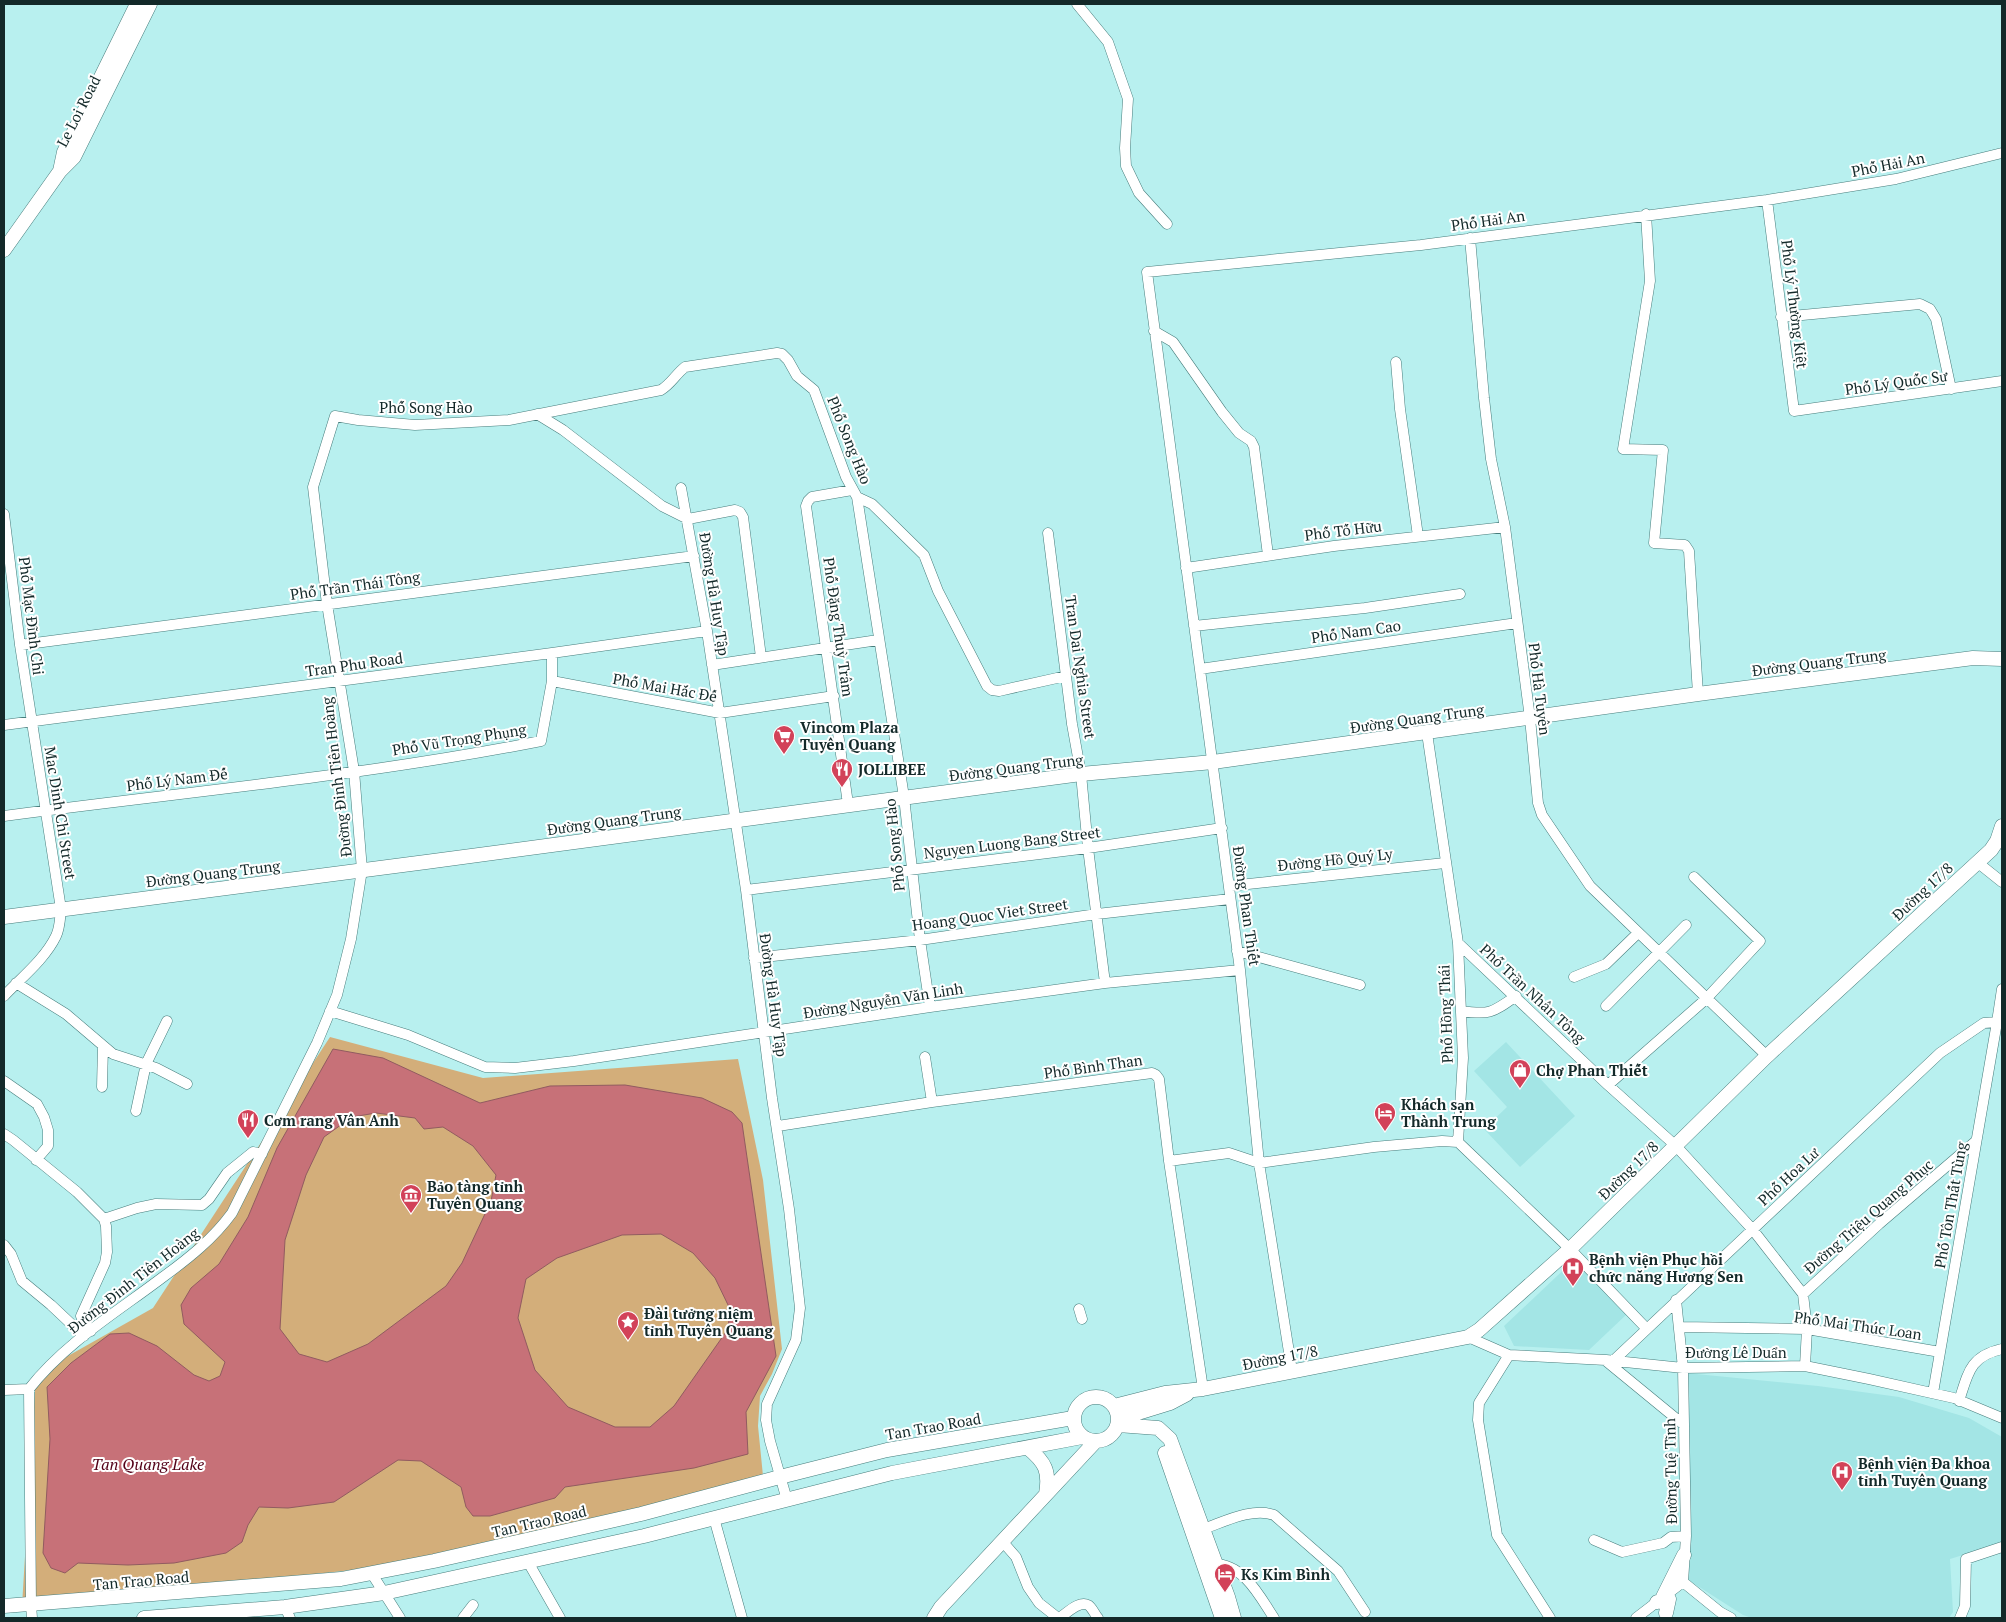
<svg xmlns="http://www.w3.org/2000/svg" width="2006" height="1622" viewBox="0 0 2006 1622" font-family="'PT Serif',serif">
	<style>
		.built { fill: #a3e5e5 }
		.green { fill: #d3ae7a }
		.water { fill: #c77178; stroke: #915b60; fill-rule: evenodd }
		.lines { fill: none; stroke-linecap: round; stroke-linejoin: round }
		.street-casing { stroke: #477d7c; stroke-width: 11 }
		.secondary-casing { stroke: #477d7c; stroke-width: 15 }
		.street { stroke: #fff; stroke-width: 10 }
		.secondary { stroke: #fff; stroke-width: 14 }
		.labels { text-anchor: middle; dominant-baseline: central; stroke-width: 4; stroke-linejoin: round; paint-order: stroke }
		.street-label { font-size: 15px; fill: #132929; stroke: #fff }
		.poi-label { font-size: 15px; font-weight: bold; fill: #132929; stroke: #fff; text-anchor: start }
		.water-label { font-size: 16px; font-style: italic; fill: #530117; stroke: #fff }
	</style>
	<rect width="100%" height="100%" fill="#b8f0ef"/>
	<path class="built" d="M1506 1042 1575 1116 1520 1167 1484 1129 1507 1107 1474 1071Z
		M1574 1260 1627 1314 1589 1350 1514 1346 1504 1326Z
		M1686 1373 1818 1386 1899 1397 1969 1418 2002 1437V1543L1950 1559 1953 1612 1949 1618H1752L1743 1615 1679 1574Z"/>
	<path class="green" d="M330 1037 483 1078 738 1059 763 1180 782 1349 772 1374 760 1396 758 1426 763 1476 434 1561 22 1606 36 1374 153 1308Z"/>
	<path class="water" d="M333 1049 383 1058 480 1103 550 1086 625 1085 702 1098 732 1112 742 1123 776 1356 746 1412 748 1454 694 1468 565 1487 555 1498 490 1516H473L466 1507 461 1487 421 1461 398 1460 334 1502 288 1508 259 1507 248 1525 242 1542 226 1553 174 1563 128 1565 78 1563 65 1573 51 1568 43 1553 50 1439 47 1387 71 1363 110 1334 129 1333 157 1346 194 1375 209 1381 220 1376 225 1362 184 1324 181 1305 191 1288 219 1264 248 1217 277 1148ZM376 1113 415 1118 424 1129 443 1127 473 1146 496 1175 491 1201 462 1263 446 1286 368 1344 327 1362 299 1354 280 1329 285 1240 306 1175 324 1137 352 1117ZM661 1234 693 1253 715 1278 730 1309 728 1329 674 1406 650 1427H615L568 1407 535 1370 518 1318 526 1279 557 1258 622 1235Z"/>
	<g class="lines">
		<g class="street-casing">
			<path id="street" d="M1077 4 1108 42 1128 99 1125 148 1126 166 1139 193 1167 224
				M1767 200 1794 411 2002 381
				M1646 214 1650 281 1623 449 1663 450 1654 543 1685 545 1689 551 1698 694
				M1470 238 1484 398 1491 459 1505 527 1530 718 1538 803 1542 815 1590 886 1767 1056
				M1781 317 1920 304 1930 309 1936 319 1951 389
				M1154 331 1173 342 1222 412 1239 433 1251 441 1254 447 1268 555
				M1396 362 1400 409 1418 536
				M537 414 563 430 662 506 688 519 735 510 740 512 743 517 761 657
				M681 488 707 631 746 890 772 1098 789 1209 800 1308 796 1340 767 1404 766 1420 770 1441 787 1500
				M857 497 872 504 924 555 938 591 987 686 992 690 999 691 1066 676
				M4 514 20 645 61 909C60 918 60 928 56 936 45 959 21 978 4 996
				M1048 533 1072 724 1081 774 1088 848 1105 983
				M1186 568 1334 546 1505 527
				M1194 626 1365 608 1460 594
				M20 645 694 556
				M712 665 878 640
				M1200 669 1517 623
				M552 681 720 713 834 696
				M4 725 552 653 707 631
				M1427 733 1458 943 1463 1058 1458 1142 1570 1249 1646 1328
				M848 804 806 506 808 501 812 497 852 490
				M4 816C183 792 364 776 541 741L552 681V653
				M1977 862 2002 882
				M1229 886 1445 863
				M746 890 1088 848 1222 828
				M1458 943 1608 1085 1676 1146 1753 1230 1803 1294 1807 1329 1805 1366
				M1237 951 1360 985
				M754 958 920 940 1097 914 1230 899
				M1574 977 1606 964 1638 933
				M16 983 66 1014 113 1054 156 1068 187 1084
				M1606 1006 1686 925
				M330 1011 408 1035 485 1067 515 1068 574 1061 930 1007 1105 983 1240 970
				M1461 1011C1490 1015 1492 1013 1516 996
				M1997 1022 2002 989
				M925 1057 932 1102
				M4 1081 37 1104 44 1117 48 1130V1146L36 1160
				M1608 1085 1706 999 1760 941 1694 877
				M102 1087 103 1046
				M136 1111 146 1064 167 1021
				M778 1126 932 1102 1152 1073 1156 1075 1159 1079 1169 1161 1203 1389
				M4 1134 13 1140 77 1192 104 1219 106 1226 107 1252 105 1263 81 1316 84 1323 91 1331
				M1169 1161 1229 1153 1259 1163 1374 1147 1442 1141 1458 1142
				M104 1219 137 1208 156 1204 202 1205 209 1199 227 1173 253 1152 262 1154
				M4 1245 11 1254 22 1281 51 1305 84 1336
				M1803 1294 1879 1224 1976 1141
				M1676 1300 1683 1368 1686 1536 1683 1582 1720 1612 1731 1618
				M1079 1309 1082 1319
				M1680 1327 1807 1329 1940 1352
				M1468 1337 1509 1355 1606 1360 1683 1368 1805 1366 1869 1379 1954 1398 2002 1418
				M1509 1355 1479 1403 1478 1420 1497 1535 1550 1618
				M1606 1361 1684 1425
				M1613 1361 1940 1053 1984 1023 1997 1022 1933 1393
				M1292 1371 1259 1163 1240 970 1147 272 1421 245 1767 200 1896 179 2002 153
				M4 1390 29 1389
				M1959 1401C1968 1373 1970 1356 2002 1349
				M714 1518 742 1618
				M1203 1529C1224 1522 1252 1507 1274 1515L1338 1571 1365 1612
				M1594 1540 1622 1552 1663 1543 1671 1537 1686 1536
				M1002 1541 1016 1557 1028 1587 1039 1603 1058 1618
				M528 1562 560 1618
				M1212 1564C1243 1562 1260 1597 1274 1618
				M372 1574 400 1618
				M285 1607 290 1618
				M32 1618 31 1605 29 1389C65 1343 117 1312 163 1277 189 1258 213 1239 232 1213L317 1043 337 995 351 939 362 870 354 771 327 604 313 487 335 416 358 420 415 425 509 420 661 390C671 384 676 374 685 367L777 353 782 354 788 360 797 376 814 390 846 477 857 497 904 797 920 940 930 1007
				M463 1618 473 1605
				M1059 1618C1066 1614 1079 1600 1088 1605 1092 1607 1095 1615 1098 1618
				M1636 1618 1683 1582
				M1960 1618 1965 1606 1966 1559 2002 1547"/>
		</g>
		<g class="secondary-casing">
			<path id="secondary" d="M60 171 64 152 137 4
				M4 250 60 171 74 157 150 4
				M4 917 426 862 1081 774 1213 762 1698 694 1973 658 2002 659
				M1074 1419a22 22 0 1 1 44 0a22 22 0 1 1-44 0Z
				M1114 1406 1165 1393 1203 1389 1468 1337 1479 1330 1570 1249 1767 1056 1991 850 1997 841 2002 826
				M1118 1419 1170 1403 1187 1394
				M1118 1425 1158 1428 1170 1439 1228 1597 1234 1618
				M1028 1448C1045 1462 1050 1471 1046 1494
				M1165 1453 1222 1618
				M1663 1597 1684 1555
				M1657 1602 1669 1599 1666 1613
				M4 1606 341 1579 434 1561 641 1514 776 1478 887 1450 1073 1418
				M144 1618 285 1607 384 1593 644 1536 892 1473 1082 1437
				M934 1618 941 1607 1095 1442"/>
		</g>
		<use href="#street" class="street"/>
		<use href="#secondary" class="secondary"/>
	</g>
	<defs>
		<g id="supermarket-pin" transform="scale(1.125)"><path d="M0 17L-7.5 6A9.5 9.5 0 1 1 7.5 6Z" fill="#d24259" stroke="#fff"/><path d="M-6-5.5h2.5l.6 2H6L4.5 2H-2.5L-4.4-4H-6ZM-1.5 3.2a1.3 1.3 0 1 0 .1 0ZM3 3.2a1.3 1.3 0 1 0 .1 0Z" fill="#fff"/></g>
		<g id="restaurant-pin" transform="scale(1.125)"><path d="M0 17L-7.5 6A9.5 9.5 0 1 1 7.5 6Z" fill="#d24259" stroke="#fff"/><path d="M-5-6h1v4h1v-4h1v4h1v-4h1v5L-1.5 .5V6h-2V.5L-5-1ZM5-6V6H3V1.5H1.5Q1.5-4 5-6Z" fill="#fff"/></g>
		<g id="shop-pin" transform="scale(1.125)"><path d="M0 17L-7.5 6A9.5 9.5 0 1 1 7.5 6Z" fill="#d24259" stroke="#fff"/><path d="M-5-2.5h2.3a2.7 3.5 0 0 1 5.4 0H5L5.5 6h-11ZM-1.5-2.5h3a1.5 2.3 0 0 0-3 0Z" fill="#fff"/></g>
		<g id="hotel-pin" transform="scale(1.125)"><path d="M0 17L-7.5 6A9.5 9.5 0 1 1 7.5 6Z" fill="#d24259" stroke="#fff"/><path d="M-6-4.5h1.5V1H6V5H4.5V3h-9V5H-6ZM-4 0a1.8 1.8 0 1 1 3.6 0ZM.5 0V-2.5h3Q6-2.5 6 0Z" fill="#fff"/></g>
		<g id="museum-pin" transform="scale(1.125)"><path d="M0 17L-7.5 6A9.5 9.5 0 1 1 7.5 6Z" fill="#d24259" stroke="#fff"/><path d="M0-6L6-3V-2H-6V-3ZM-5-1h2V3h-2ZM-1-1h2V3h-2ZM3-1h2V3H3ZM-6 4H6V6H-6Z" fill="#fff"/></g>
		<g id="hospital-pin" transform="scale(1.125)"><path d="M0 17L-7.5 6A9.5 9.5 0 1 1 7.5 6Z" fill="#d24259" stroke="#fff"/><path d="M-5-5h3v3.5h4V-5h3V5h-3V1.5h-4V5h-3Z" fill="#fff"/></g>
		<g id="sight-pin" transform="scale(1.125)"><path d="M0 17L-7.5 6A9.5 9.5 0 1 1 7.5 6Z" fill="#d24259" stroke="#fff"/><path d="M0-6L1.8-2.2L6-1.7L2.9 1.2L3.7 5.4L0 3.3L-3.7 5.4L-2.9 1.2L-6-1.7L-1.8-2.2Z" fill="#fff"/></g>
	</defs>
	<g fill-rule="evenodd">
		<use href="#supermarket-pin" x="784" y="736"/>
		<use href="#restaurant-pin" x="842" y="769"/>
		<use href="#shop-pin" x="1520" y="1070"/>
		<use href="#hotel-pin" x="1385" y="1113"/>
		<use href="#restaurant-pin" x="248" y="1120"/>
		<use href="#museum-pin" x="411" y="1195"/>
		<use href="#hospital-pin" x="1573" y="1268"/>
		<use href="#sight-pin" x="628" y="1322"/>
		<use href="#hospital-pin" x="1842" y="1472"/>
		<use href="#hotel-pin" x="1225" y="1574"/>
	</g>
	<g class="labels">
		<g class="street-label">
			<text transform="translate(78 111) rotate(-63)">Le Loi Road</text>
			<text transform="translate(1888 164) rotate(-11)">Phố Hải An</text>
			<text transform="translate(1488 220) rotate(-8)">Phố Hải An</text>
			<text transform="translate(1795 304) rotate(83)">Phố Lý Thường Kiệt</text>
			<text transform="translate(1896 382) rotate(-8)">Phố Lý Quốc Sư</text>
			<text x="426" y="407">Phố Song Hào</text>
			<text transform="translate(850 440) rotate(68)">Phố Song Hào</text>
			<text transform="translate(1343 530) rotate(-7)">Phố Tố Hữu</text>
			<text transform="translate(355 585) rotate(-8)">Phố Trần Thái Tông</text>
			<text transform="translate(715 594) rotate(81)">Đường Hà Huy Tập</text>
			<text transform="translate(32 616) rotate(83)">Phố Mạc Đĩnh Chi</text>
			<text transform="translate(839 627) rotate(82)">Phố Đặng Thuỳ Trâm</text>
			<text transform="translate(1356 631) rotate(-8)">Phố Nam Cao</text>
			<text transform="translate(1819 662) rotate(-7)">Đường Quang Trung</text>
			<text transform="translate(354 664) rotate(-8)">Tran Phu Road</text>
			<text transform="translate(1081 667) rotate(82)">Tran Dai Nghia Street</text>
			<text transform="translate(665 687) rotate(10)">Phố Mai Hắc Đế</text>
			<text transform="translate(1540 689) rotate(83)">Phố Hà Tuyên</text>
			<text transform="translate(1417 718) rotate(-8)">Đường Quang Trung</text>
			<text transform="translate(459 739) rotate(-9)">Phố Vũ Trọng Phụng</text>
			<text transform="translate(1016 767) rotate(-7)">Đường Quang Trung</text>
			<text transform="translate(336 777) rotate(-97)">Đường Đinh Tiên Hoàng</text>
			<text transform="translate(177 779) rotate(-7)">Phố Lý Nam Đế</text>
			<text transform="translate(61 813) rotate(81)">Mac Dinh Chi Street</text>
			<text transform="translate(614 820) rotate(-8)">Đường Quang Trung</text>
			<text transform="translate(1012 842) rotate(-7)">Nguyen Luong Bang Street</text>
			<text transform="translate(894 845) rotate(-96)">Phố Song Hào</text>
			<text transform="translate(1335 859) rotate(-6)">Đường Hồ Quý Ly</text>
			<text transform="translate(213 873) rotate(-7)">Đường Quang Trung</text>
			<text transform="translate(1922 891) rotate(-43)">Đường 17/8</text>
			<text transform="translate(1247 906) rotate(82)">Đường Phan Thiết</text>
			<text transform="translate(990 914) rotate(-8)">Hoang Quoc Viet Street</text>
			<text transform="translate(1533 993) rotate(43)">Phố Trần Nhân Tông</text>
			<text transform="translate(774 995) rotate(82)">Đường Hà Huy Tập</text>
			<text transform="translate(883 1000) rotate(-9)">Đường Nguyễn Văn Linh</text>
			<text transform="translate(1445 1014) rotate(-92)">Phố Hồng Thái</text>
			<text transform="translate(1093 1066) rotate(-8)">Phố Bình Than</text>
			<text transform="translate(1628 1170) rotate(-44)">Đường 17/8</text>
			<text transform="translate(1788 1176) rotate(-43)">Phố Hoa Lư</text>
			<text transform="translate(1950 1205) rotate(-80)">Phố Tôn Thất Tùng</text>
			<text transform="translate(1868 1216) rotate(-41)">Đường Triệu Quang Phục</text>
			<text transform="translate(133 1280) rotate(-38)">Đường Đinh Tiên Hoàng</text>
			<text transform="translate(1858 1325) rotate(8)">Phố Mai Thúc Loan</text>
			<text x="1736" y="1352">Đường Lê Duẩn</text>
			<text transform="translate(1280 1357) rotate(-11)">Đường 17/8</text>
			<text transform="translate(933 1426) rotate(-10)">Tan Trao Road</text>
			<text transform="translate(1670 1471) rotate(-91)">Đường Tuệ Tĩnh</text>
			<text transform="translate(539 1521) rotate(-13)">Tan Trao Road</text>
			<text transform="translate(141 1580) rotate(-5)">Tan Trao Road</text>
		</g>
		<g class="poi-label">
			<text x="800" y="727">Vincom Plaza<tspan x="800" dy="17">Tuyên Quang</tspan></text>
			<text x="858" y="769">JOLLIBEE</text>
			<text x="1536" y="1070">Chợ Phan Thiết</text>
			<text x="1401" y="1104">Khách sạn<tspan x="1401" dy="17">Thành Trung</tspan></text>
			<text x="264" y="1120">Cơm rang Vân Anh</text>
			<text x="427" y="1186">Bảo tàng tỉnh<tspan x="427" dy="17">Tuyên Quang</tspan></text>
			<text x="1589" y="1259">Bệnh viện Phục hồi<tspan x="1589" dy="17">chức năng Hương Sen</tspan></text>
			<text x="644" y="1313">Đài tưởng niệm<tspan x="644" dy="17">tỉnh Tuyên Quang</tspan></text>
			<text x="1858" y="1463">Bệnh viện Đa khoa<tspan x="1858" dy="17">tỉnh Tuyên Quang</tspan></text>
			<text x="1241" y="1574">Ks Kim Bình</text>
		</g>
		<g class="water-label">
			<text x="148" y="1464">Tan Quang Lake</text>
		</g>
	</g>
	<rect width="2006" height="1622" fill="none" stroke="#132929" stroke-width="10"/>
</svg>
